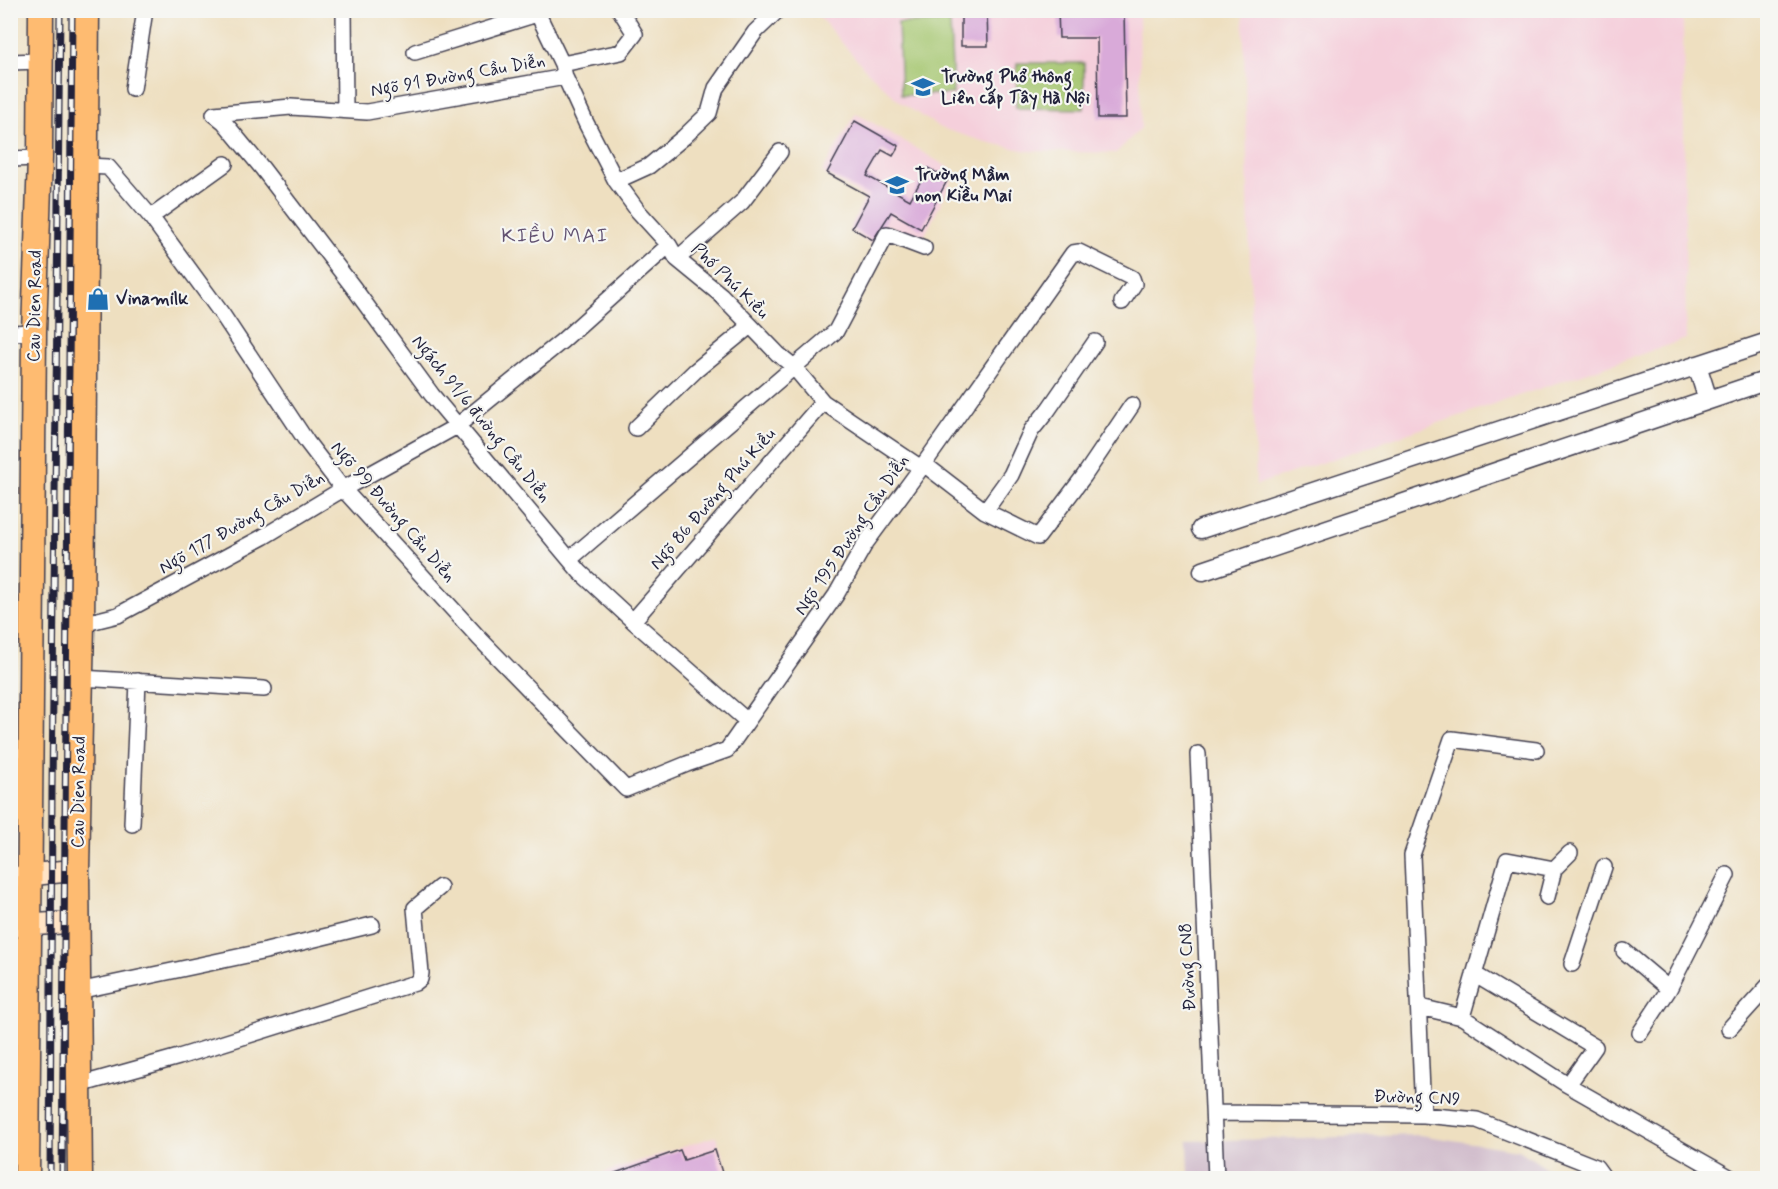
<svg xmlns="http://www.w3.org/2000/svg" width="1778" height="1189" viewBox="0 0 1778 1189" font-family="Mynerve,sans-serif">
	<style>
		.built { fill: #f5cfdb }
		.industrial { fill: #d1bdcc }
		.green { fill: #a5c66f; stroke: #647455; stroke-width: 1.5 }
		.building { fill: #d9aad9 }
		.lines { fill: none; stroke-linecap: round; stroke-linejoin: round }
		.minor-casing { stroke: #413e4f; stroke-width: 18 }
		.tertiary-casing { stroke: #413e4f; stroke-width: 21 }
		.secondary-casing { stroke: #413e4f; stroke-width: 24 }
		.trunk-casing { stroke: #413e4f; stroke-width: 27 }
		.minor { stroke: #fff; stroke-width: 15 }
		.tertiary { stroke: #fff; stroke-width: 18 }
		.secondary { stroke: #ffe4c6; stroke-width: 21 }
		.trunk { stroke: #febb71; stroke-width: 24 }
		.rail-casing { stroke: #22223b; stroke-width: 7 }
		.rail { stroke: #f6f6f2; stroke-width: 4.5; stroke-dasharray: 14; stroke-linecap: butt }
		.labels { text-anchor: middle; dominant-baseline: central; stroke-width: 4.5; stroke-linejoin: round; paint-order: stroke }
		.street-label { font-size: 18px; fill: #22223b; stroke: #f6f6f2 }
		.poi-label { font-size: 18px; font-weight: bold; fill: #22223b; stroke: #f6f6f2; text-anchor: start }
		.neighbourhood-label { font-size: 20px; letter-spacing: 1.5px; fill: #625272; stroke: #f6f6f2 }
	</style>
	<rect width="100%" height="100%" fill="#f6f6f2"/>
	<filter id="ink" filterUnits="userSpaceOnUse"><feTurbulence type="fractalNoise" baseFrequency=".0167" numOctaves="2"/><feDisplacementMap in="SourceGraphic" scale="12" xChannelSelector="R" yChannelSelector="G"/><feConvolveMatrix kernelMatrix="1 2 1 2 8 2 1 2 1" color-interpolation-filters="sRGB"/></filter>
	<filter id="wash" filterUnits="userSpaceOnUse"><feTurbulence type="fractalNoise" baseFrequency=".008" numOctaves="4" result="noise"/><feDisplacementMap in="SourceGraphic" scale="24" xChannelSelector="R" yChannelSelector="G"/><feGaussianBlur stdDeviation="1.35" result="paint"/><feColorMatrix in="noise" values="0 0 0 0 0 0 0 0 0 0 0 0 0 0 0 0 0 1.4 0 .05"/><feComposite in="paint" operator="in"/></filter>
	<g filter="url(#wash)">
		<rect width="100%" height="100%" fill="#eedfc0"/>
		<path class="built" d="M814 11H1139L1141 128 1116 153 1027 151 982 141 941 128 901 103 866 70Z
			M1243 11H1683L1686 339 1256 485Z
			M856 113 956 172 922 241 889 225 876 247 849 230 865 198 822 172Z
			M716 1136 730 1178H588Z"/>
		<path class="industrial" d="M1419 1135 1519 1150 1561 1178H1189L1188 1141Z"/>
		<path class="green" d="M950 22 953 94 901 95 898 23Z
			M1017 63H1084V109L1016 108Z"/>
		<g id="blocks">
			<path class="building" d="M961 10H987L988 46H961Z
				M1058 10H1124L1126 118H1098L1097 38H1059Z
				M855 121 899 146 893 156 882 150 867 176 910 200 928 168 948 179 921 229 891 212 873 240 852 228 869 196 827 173Z
				M680 1150 684 1160 715 1150 724 1179H604V1177Z"/>
		</g>
	</g>
	<g filter="url(#ink)">
		<use href="#blocks" fill-opacity="0" stroke="#413e4f" stroke-width="1.5"/>
		<g class="lines">
			<g class="minor-casing">
				<path id="minor" d="M344 10 345 110
					M536 10 562 64 565 77 586 123 616 181 638 211 669 245 677 259 721 295 778 354 793 366 823 402 921 468
					M415 52 537 14
					M10 62 40 61
					M562 64 621 52 635 34 620 10
					M133 89 145 10
					M214 114 224 122 262 168 353 287 432 395 580 572 633 621 747 721
					M214 114 291 107 367 112 565 77
					M10 159 40 158
					M86 166 108 167 151 217 222 314 307 442 343 489 479 638 626 789 687 764 727 750 836 595 865 544 924 464 1073 253 1079 252 1132 278 1134 284 1122 302
					M616 181 649 166 684 137 709 113 716 88 755 32 778 10
					M151 217 225 164
					M677 259 742 202 780 152
					M10 333 34 332
					M636 428 695 371 750 326
					M924 464 985 511 1038 537 1084 476 1132 405
					M985 511 1011 475 1031 431 1048 410 1095 342
					M570 559 836 331 887 234 924 248
					M633 621 823 402
					M82 624 118 615 263 537 343 489 457 426 562 341 669 245
					M81 678 264 689
					M1198 754 1216 1178
					M10 758 31 753
					M132 824 138 681
					M1547 897 1554 869 1570 853
					M1624 951 1669 989
					M1572 964 1604 867
					M1474 974 1595 1047 1568 1085
					M78 991 266 951 372 925
					M1420 1007 1462 1017 1566 1084 1731 1178
					M1462 1017 1507 860 1554 869
					M1729 1029 1768 986
					M1640 1033 1669 989 1727 875
					M79 1085 179 1057 415 983 420 979 421 973 415 908 440 887
					M1214 1113 1423 1115 1477 1120 1596 1167 1604 1178
					M1423 1115 1412 855 1452 739 1536 750"/>
			</g>
			<g class="tertiary-casing">
				<path id="tertiary" d="M1697 365 1708 400
					M1201 529 1768 342
					M1203 571 1768 380"/>
			</g>
			<g class="secondary-casing">
				<path id="secondary" d="M10 879 29 875 77 870
					M10 926 78 922"/>
			</g>
			<g class="trunk-casing">
				<path id="trunk" d="M27 1178 34 332 40 158 41 10
					M80 1178 77 870 82 624 87 10"/>
			</g>
			<use href="#minor" class="minor"/>
			<use href="#tertiary" class="tertiary"/>
			<use href="#secondary" class="secondary"/>
			<use href="#trunk" class="trunk"/>
			<g class="rail-casing">
				<path id="rail" d="M50 1178 52 790 60 10
					M62 1178 72 10"/>
			</g>
			<use href="#rail" class="rail"/>
		</g>
	</g>
	<defs>
		<g id="school-bare" transform="scale(1.8)"><path d="M0-5L7-2L0 1L-7-2ZM-4 1L0 2.5L4 1V4Q0 6-4 4Z" fill="#1f6fb2" stroke="#f6f6f2" stroke-width="2.5" paint-order="stroke"/></g>
		<g id="shop-bare" transform="scale(1.8)"><path d="M-5-2.5h2.3a2.7 3.5 0 0 1 5.4 0H5L5.5 6h-11ZM-1.5-2.5h3a1.5 2.3 0 0 0-3 0Z" fill="#1f6fb2" stroke="#f6f6f2" stroke-width="2.5" paint-order="stroke"/></g>
	</defs>
	<g fill-rule="evenodd">
		<use href="#school-bare" x="923" y="87"/>
		<use href="#school-bare" x="897" y="185"/>
		<use href="#shop-bare" x="98" y="299"/>
	</g>
	<g class="labels">
		<g class="street-label">
			<text transform="translate(458 76) rotate(-10)">Ngõ 91 Đường Cầu Diễn</text>
			<text transform="translate(730 281) rotate(44)">Phố Phú Kiều</text>
			<text transform="translate(35 306) rotate(-89)">Cau Dien Road</text>
			<text transform="translate(481 419) rotate(51)">Ngách 91/6 đường Cầu Diễn</text>
			<text transform="translate(713 499) rotate(-49)">Ngõ 86 Đường Phú Kiều</text>
			<text transform="translate(393 512) rotate(49)">Ngõ 99 Đường Cầu Diễn</text>
			<text transform="translate(242 523) rotate(-30)">Ngõ 177 Đường Cầu Diễn</text>
			<text transform="translate(852 535) rotate(-56)">Ngõ 195 Đường Cầu Diễn</text>
			<text transform="translate(79 792) rotate(-89)">Cau Dien Road</text>
			<text transform="translate(1188 967) rotate(-93)">Đường CN8</text>
			<text transform="translate(1417 1098) rotate(2)">Đường CN9</text>
		</g>
		<g class="poi-label">
			<text x="941" y="77">Trường Phổ thông<tspan x="941" dy="21">Liên cấp Tây Hà Nội</tspan></text>
			<text x="915" y="175">Trường Mầm<tspan x="915" dy="21">non Kiều Mai</tspan></text>
			<text x="116" y="299">Vinamilk</text>
		</g>
		<g class="neighbourhood-label">
			<text x="555" y="236">KIỀU MAI</text>
		</g>
	</g>
	<rect width="1778" height="1189" fill="none" stroke="#f6f6f2" stroke-width="36"/>
</svg>
